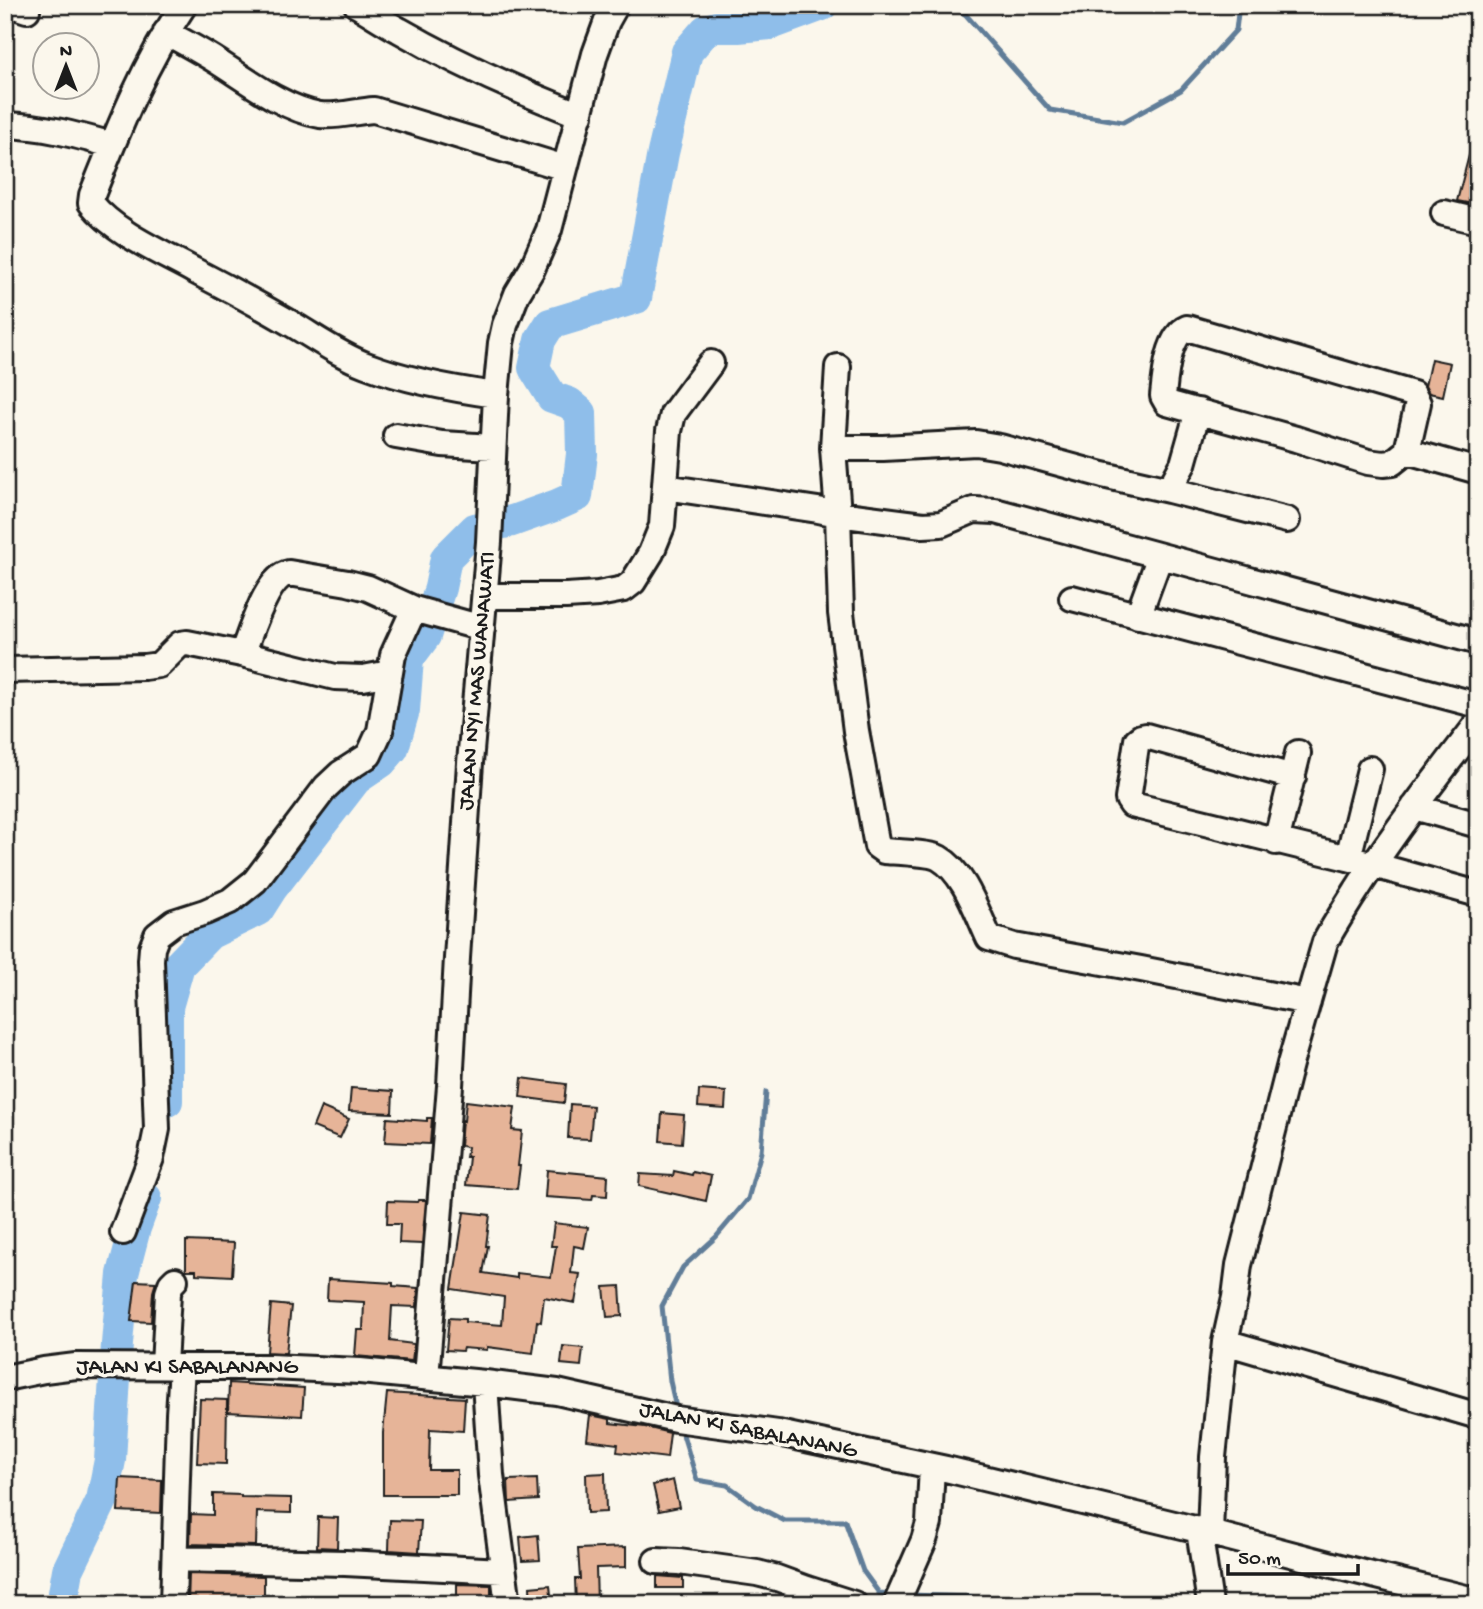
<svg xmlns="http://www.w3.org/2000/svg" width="1483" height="1609" viewBox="0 0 1483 1609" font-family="'Gochi Hand',sans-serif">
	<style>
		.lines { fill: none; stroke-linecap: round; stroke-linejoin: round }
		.stream { stroke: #617d98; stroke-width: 5 }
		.river { stroke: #8fbeea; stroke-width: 32 }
		.building { fill: #e6b498; stroke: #1c1c1c; stroke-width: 2 }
		.minor-casing { stroke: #1c1c1c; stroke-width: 30 }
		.minor { stroke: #fbf7ec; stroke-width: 24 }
		.labels { text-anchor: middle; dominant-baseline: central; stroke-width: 7; stroke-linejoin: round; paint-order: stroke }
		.street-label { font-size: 23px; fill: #1c1c1c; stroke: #fbf7ec }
	</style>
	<rect width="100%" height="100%" fill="#fbf7ec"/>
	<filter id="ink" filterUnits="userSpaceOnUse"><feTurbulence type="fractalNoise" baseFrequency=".0143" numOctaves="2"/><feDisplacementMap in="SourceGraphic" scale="14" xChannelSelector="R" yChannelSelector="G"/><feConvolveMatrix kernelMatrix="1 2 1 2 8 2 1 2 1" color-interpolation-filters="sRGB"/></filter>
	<g filter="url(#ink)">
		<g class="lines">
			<path class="stream" d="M954 5 966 15 1050 110 1123 122 1181 90 1236 30 1239 5
				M677 1412 670 1381 662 1306 683 1267 716 1237 748 1199 761 1152 766 1092
				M680 1425 697 1480 727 1485 756 1506 785 1521H845L863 1571 879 1593 894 1594
				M908 1595 972 1597 981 1601V1604"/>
			<path class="river" d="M167 1101V1007L179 965 209 934 258 910 272 888 356 779 381 762 393 748 404 710 408 659 425 636 440 588 446 558 475 529 512 521 557 505 577 496 582 454 581 413 569 403 552 397 534 368 540 340 550 324 636 298 663 153 687 52 706 30 716 27H738L771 24 822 5
				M62 1604 68 1570 102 1500 110 1460 117 1344 123 1274 135 1228 146 1198"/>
		</g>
		<path class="building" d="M1473 140 1478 141V185L1473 204 1457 201Z
			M1431 359 1450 363 1443 396 1429 393 1425 386Z
			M522 1078 566 1084 564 1103 520 1097Z
			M351 1088 393 1091 392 1113 349 1111Z
			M699 1090 726 1092 725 1109 698 1107Z
			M466 1101 515 1107 512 1130 522 1131 518 1166H520L517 1189 466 1185 469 1157H466L468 1147 460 1146 462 1120 464 1121Z
			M570 1104 593 1106 590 1139 568 1138Z
			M321 1107 349 1119 340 1138 313 1127Z
			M662 1113 684 1115 682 1143 660 1141Z
			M387 1118 427 1121V1118H432L430 1144 385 1142Z
			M547 1170 608 1176 607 1196 593 1195 592 1200 545 1197Z
			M674 1171 692 1175 693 1172 711 1176 706 1201 639 1186 640 1174 673 1176Z
			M419 1200H426L422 1244 399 1243 400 1224H387L388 1201 418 1202Z
			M464 1212 490 1215 486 1246H488L483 1273 517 1278V1273L551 1277 556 1246H551L554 1223 588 1227 584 1248 574 1246 571 1273 580 1274 575 1303 544 1297 541 1322 537 1321 533 1353 487 1347V1350L463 1348 462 1351 446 1350 449 1318 465 1319V1322L502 1325 504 1297 452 1289Z
			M186 1241 234 1243 232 1276 196 1274V1270H186Z
			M328 1279 393 1283V1286L418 1288 417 1307 392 1306 390 1341 414 1344 412 1361 355 1356 357 1330H363L364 1302 327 1300Z
			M136 1281 156 1282 153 1292 151 1322 131 1321Z
			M620 1286 622 1316 607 1317 604 1287Z
			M271 1304 291 1306 286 1353 267 1352Z
			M563 1346 583 1348 581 1366 561 1364Z
			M229 1383 304 1388 302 1416 228 1412Z
			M387 1393 465 1398 463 1431 430 1429 429 1470H457V1495H383V1433Z
			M200 1399 227 1400 226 1464 197 1463Z
			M590 1415 610 1419V1423L645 1427 670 1433 667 1458 617 1452 618 1444 587 1440Z
			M605 1473 606 1512 587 1513 586 1474Z
			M120 1478 162 1480 161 1513 118 1511Z
			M537 1479 538 1500 509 1502 508 1480Z
			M673 1480 679 1507 659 1511 653 1485Z
			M213 1494 241 1495V1497L291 1498V1513L257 1512 256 1546 190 1544 191 1514 213 1515Z
			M318 1517 338 1518 337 1548 317 1547Z
			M390 1520 421 1521 419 1552 389 1550Z
			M538 1535 540 1560 522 1561 520 1537Z
			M626 1547V1567L596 1568 597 1604H576L575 1579H580L578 1549Z
			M189 1574 264 1576V1604H188Z
			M657 1576 683 1578V1588H657Z
			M457 1584 491 1585V1602L478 1601V1604H457Z
			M550 1585 552 1604H531L530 1587Z"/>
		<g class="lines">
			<g class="minor-casing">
				<path id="minor" d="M12 5 27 10
					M184 5C144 64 118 130 92 195L91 203C115 233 160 252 193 270 226 287 259 305 292 324 316 338 339 355 366 365 408 381 452 389 496 395
					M357 5C371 13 384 22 399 30 456 63 518 91 580 115
					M166 32C183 42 201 51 218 62 248 81 284 109 320 115 337 117 357 111 374 110L565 168
					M5 125C43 126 76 135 112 145
					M1444 213 1478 221
					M1187 328 1413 394 1418 403 1407 451 1392 463 1383 464 1368 462 1296 439 1167 403 1163 396C1165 376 1168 336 1187 328Z
					M838 367 833 448 838 514 841 613 856 731 877 846 884 851C896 852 930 853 939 858 965 873 977 913 989 938L1014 946 1141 969 1308 1002
					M396 436 442 444 493 447
					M833 448H883L976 443 1000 447 1103 475 1169 490 1183 464 1198 411
					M1407 451 1478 471
					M665 487 818 510 838 514 923 525 941 524 974 510 995 511 1478 642
					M1169 490 1287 520
					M485 596H566L598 594 624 589 633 582 651 553 662 526 669 431 673 414 711 363
					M1072 598 1478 705
					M1138 616 1160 556
					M242 654C251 633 266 577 289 573L348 583 368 588 414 609
					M5 670 144 667 159 665 180 644 187 643 242 654 335 677 363 678 390 673
					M1293 777 1146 736 1141 737 1137 740 1128 799 1132 805 1348 858 1478 894
					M1414 807 1478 825
					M1276 842 1298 753
					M1348 858 1370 769
					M123 1232 151 1158 157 1129 151 960 152 948 157 935 174 922 205 912 230 901 255 881 326 787 341 773 369 755 380 731 393 655 414 609 482 628
					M1225 1342 1478 1416
					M164 1365 168 1293 171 1284 175 1280
					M426 1377 450 1086 457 958 470 763 489 542 496 395 501 343 505 325 517 294 532 269 549 230 595 54 607 21 616 5
					M5 1378 44 1370 76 1366 270 1367 360 1371 485 1383 557 1392 676 1419 778 1433 946 1469 1199 1530 1348 1569 1478 1601
					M485 1383 491 1475 508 1604
					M1199 1530 1210 1604
					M1210 1533 1213 1457 1225 1342 1235 1297 1239 1265 1290 1064 1325 942C1336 922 1349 902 1361 883 1397 828 1438 775 1478 723
					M175 1559 345 1563 503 1571
					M656 1561 679 1562 757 1573 777 1578 807 1589 854 1604
					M173 1604 179 1414 182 1367
					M896 1604 924 1540 929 1523 932 1467"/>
			</g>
			<use href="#minor" class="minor"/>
		</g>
	</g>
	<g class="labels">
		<g class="street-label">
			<text transform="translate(478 681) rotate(-85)">JALAN NYI MAS WANAWATI</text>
			<text x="187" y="1368">JALAN KI SABALANANG</text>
			<text transform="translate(748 1431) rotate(11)">JALAN KI SABALANANG</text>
		</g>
	</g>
	<rect width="1483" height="1609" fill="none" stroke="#fbf7ec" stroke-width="28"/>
	<rect x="14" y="14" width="1455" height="1581" fill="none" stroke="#1c1c1c" stroke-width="2.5" filter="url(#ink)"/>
	<g transform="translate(66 66)"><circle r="33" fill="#fbf7ec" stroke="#a29f99" stroke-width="2"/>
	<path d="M0-5L12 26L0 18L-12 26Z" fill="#1c1c1c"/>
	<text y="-10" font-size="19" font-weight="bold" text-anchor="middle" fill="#1c1c1c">N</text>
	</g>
	<path d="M1228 1564v10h130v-10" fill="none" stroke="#1c1c1c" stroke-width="3.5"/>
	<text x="1238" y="1564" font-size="21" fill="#1c1c1c" stroke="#fbf7ec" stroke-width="5" paint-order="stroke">50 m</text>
</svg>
